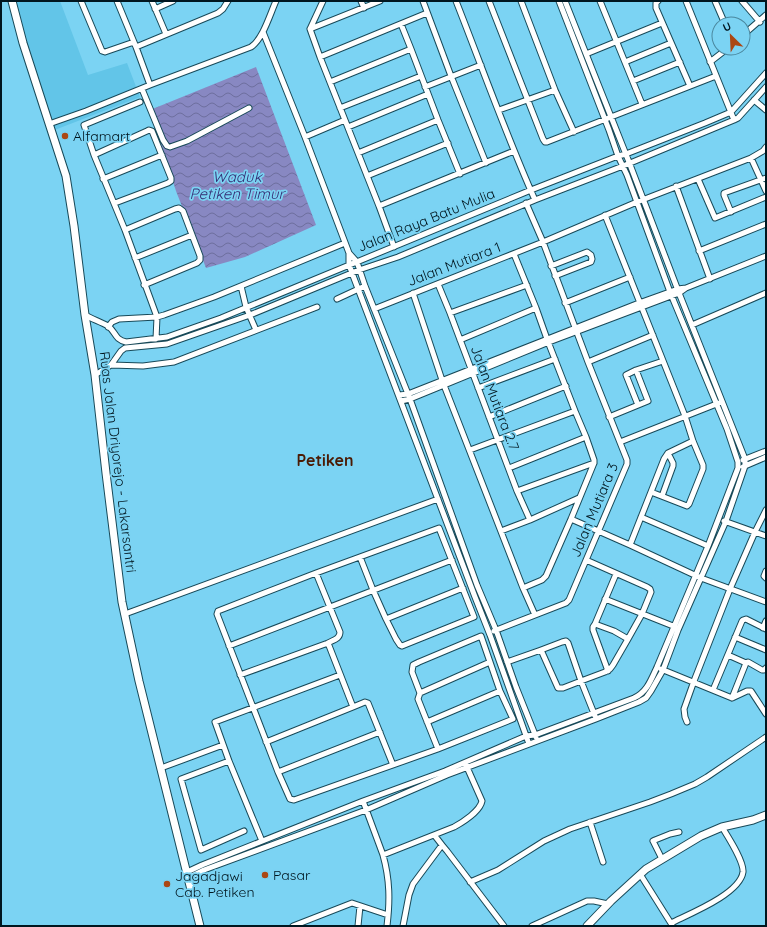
<svg xmlns="http://www.w3.org/2000/svg" width="767" height="927" viewBox="0 0 767 927" font-family="Quicksand,sans-serif">
	<style>
		.built { fill: #62c5e8 }
		.water { fill: url(#water-waves) }
		.lines { fill: none; stroke-linecap: round; stroke-linejoin: round }
		.minor-casing { stroke: #184958; stroke-width: 7 }
		.secondary-casing { stroke: #184958; stroke-width: 9 }
		.minor { stroke: #fff; stroke-width: 5 }
		.secondary { stroke: #fff; stroke-width: 7 }
		.poi-dot { fill: #ab4713; stroke: #7bd3f3; stroke-width: 1.5 }
		.labels { text-anchor: middle; dominant-baseline: central; stroke-width: 3.5; stroke-linejoin: round; paint-order: stroke }
		.poi-label { font-size: 14px; fill: #00161f; stroke: #7bd3f3; text-anchor: start }
		.street-label { font-size: 14px; fill: #00161f; stroke: #7bd3f3 }
		.water-label { font-size: 15px; font-style: italic; fill: #352e74; stroke: #7bd3f3 }
		.quarter-label { font-size: 16px; font-weight: bold; fill: #4b1b04; stroke: #7bd3f3 }
	</style>
	<defs>
		<pattern id="water-waves" width="16" height="10" patternUnits="userSpaceOnUse"><rect width="16" height="10" fill="#8888c2"/><path d="M0 5q4-4 8 0t8 0" fill="none" stroke="#6d6e9d"/></pattern>
	</defs>
	<rect width="100%" height="100%" fill="#7bd3f3"/>
	<path class="built" d="M16 1H60L88 75 127 63 140 97 52 131 19 19Z"/>
	<path class="water" d="M256 67 316 225 245 257 206 268 176 191 150 110Z"/>
	<g class="lines">
		<g class="minor-casing">
			<path id="minor" d="M81 1 102 51 105 52 134 42
				M117 1 136 47 150 85
				M152 1 166 34
				M323 1 310 29 320 57 379 206 394 247
				M361 1 364 8
				M423 1 451 76 486 163
				M456 1C482 67 506 135 535 200
				M489 1 543 139 545 142H547L716 76
				M521 1 555 90 574 132
				M565 1 629 162 679 293 745 459V466L743 467
				M600 1 642 104
				M658 1 656 3V8L690 86
				M686 1 734 120
				M715 1 725 24
				M742 1 760 22
				M155 9 173 1
				M401 24 411 49 438 120 460 174
				M310 29 380 1
				M263 32 305 137 349 253 357 262 365 286 410 399 477 585 496 630 516 687 536 737
				M743 35 766 15
				M136 47 218 13 223 9 228 1
				M586 54 662 23
				M320 57 427 13
				M625 62 671 43
				M710 62 728 48
				M633 81 680 62
				M330 82 411 49
				M425 87 481 65
				M142 89 163 140 167 146 170 147 187 141 249 108
				M754 100 766 110
				M140 102 84 125 94 155 125 230 157 317 156 339
				M340 108 421 76
				M499 110 555 90
				M49 124 86 111 150 85 251 47C263 39 270 14 276 1
				M348 127 428 94
				M305 137 345 120
				M358 153 438 120
				M94 155 147 131 149 130 152 131 171 178V181L168 183 115 203
				M751 158 766 191
				M367 176 448 143
				M103 179 162 155
				M698 179 715 218 766 197
				M676 186 710 279
				M379 206 514 151
				M731 212 724 195V193L766 178
				M605 215 685 416 693 441 703 465V469L689 504 687 506 651 492
				M125 230 175 209 179 208 183 211 200 256V260L197 263 144 285
				M699 251 766 224
				M349 253V265L475 597 490 635 529 744
				M514 254 536 308 547 339 575 411 586 437 594 460V463L571 519 546 576 542 580 523 588
				M135 258 192 235
				M551 266 587 252 591 255 592 259 591 262 555 276
				M438 284 450 313 517 491 530 520
				M241 286 246 307 256 330
				M686 288 766 256
				M413 293 442 380 523 588 535 615
				M337 299 365 286
				M565 303 630 277
				M374 309 543 242 637 202 751 158 763 151 766 147
				M450 313 527 285
				M85 315C92 319 101 322 108 326 116 332 114 339 126 342L167 337 221 318 531 190 618 156 626 154 705 123 731 112 766 73
				M692 325 766 293
				M108 327 112 322 119 319 157 317 164 315 214 297 345 243
				M460 340 536 308
				M588 362 653 335
				M111 365 143 366 174 362 317 307
				M95 375 111 365 121 351 125 348 167 344 250 315 359 270 398 257 535 200 623 166 734 120 738 118 766 87
				M478 388 555 359
				M399 395 408 394 639 303 678 289 686 288 679 293 549 342 410 399 401 401
				M638 405 626 375 636 370 663 361
				M489 417 566 386
				M609 417 648 401 636 370
				M620 442 719 403
				M470 450 575 411
				M743 460 766 451
				M509 468 586 437
				M517 491 594 463
				M662 496 673 466V463L668 453
				M641 517 708 546
				M571 519 630 545 701 578 766 602
				M724 521 766 536
				M501 531 530 520 579 498
				M630 545 664 459 668 453 693 441
				M360 557 373 590 386 619 396 639 400 645 402 646 474 617 439 528 316 573 218 611 217 614 278 772 290 799 294 800 438 749 513 719 500 691 481 636 419 662 413 665 412 672 420 693 418 699 438 749
				M586 560 647 587 650 589 651 592 642 614 628 639 613 665 610 669 605 672 581 681 563 688H558L541 650 562 642 566 641 568 643 581 681 595 716
				M766 571 764 576 766 578
				M316 573 340 632C340 639 333 640 328 643L353 707 365 702 368 703 393 765
				M605 599 673 626 676 628
				M125 614 438 499
				M386 619 463 588
				M595 624 614 631 628 639
				M763 628 766 621
				M494 631 566 603 569 600 627 464V460L588 362 543 242 526 203
				M735 637 766 650
				M229 646 452 560
				M728 655 746 663 748 662 762 670H764L766 668
				M507 662 541 650
				M661 669 732 698 746 663
				M608 671 593 630V627L595 624 616 574
				M240 675 328 643
				M713 690 742 621 743 620 746 619 766 629
				M420 693 490 662
				M732 698 747 691H751L766 714
				M427 722 500 691
				M687 722 685 717 684 709 694 681 730 589 755 532 766 510
				M266 742 353 707
				M229 761 262 841
				M161 768 223 745
				M278 772 380 732
				M363 801 383 855 454 827C463 822 480 811 482 801L466 765
				M590 822 603 862
				M244 831 201 850 181 779 229 761 215 722 340 675
				M435 836 442 845
				M383 855C390 880 390 901 387 926
				M662 859 653 841 655 840 670 834 679 832
				M187 872 202 865 363 801 445 771 526 736 535 735 634 698C647 692 651 680 657 667L708 546 738 468V462L727 429 670 292 627 175 618 156 609 130 559 1
				M640 874 672 925
				M188 878 204 870 366 810 447 775 596 719 639 702 646 698 651 691 663 670 678 630 726 521 745 466 766 457
				M470 882 498 870 544 841 570 829 650 802 671 794 695 784 707 777 766 737
				M671 923C689 914 740 894 743 872 744 861 728 837 722 827
				M293 926 352 903 388 915
				M358 926 360 906
				M403 926 409 895 413 884 442 845 447 851 504 926
				M532 926 587 901H594L608 904"/>
		</g>
		<g class="secondary-casing">
			<path id="secondary" d="M12 1 23 43 66 176 74 226 85 315 95 375 106 473 122 602 139 681 200 926
				M587 926 611 901 646 869 701 836 722 827 753 820 766 815"/>
		</g>
		<use href="#minor" class="minor"/>
		<use href="#secondary" class="secondary"/>
	</g>
	<g class="poi-dot">
		<circle cx="65" cy="136" r="4"/>
		<circle cx="265" cy="875" r="4"/>
		<circle cx="167" cy="884" r="4"/>
	</g>
	<g class="labels">
		<g class="poi-label">
			<text x="73" y="136">Alfamart</text>
			<text x="273" y="875">Pasar</text>
			<text x="175" y="876">Jagadjawi<tspan x="175" dy="16">Cab. Petiken</tspan></text>
		</g>
		<g class="street-label">
			<text transform="translate(426 220) rotate(-22)">Jalan Raya Batu Mulia</text>
			<text transform="translate(454 264) rotate(-21)">Jalan Mutiara 1</text>
			<text transform="translate(495 398) rotate(69)">Jalan Mutiara 2.7</text>
			<text transform="translate(118 462) rotate(83)">Ruas Jalan Driyorejo - Lakarsantri</text>
			<text transform="translate(594 510) rotate(-67)">Jalan Mutiara 3</text>
		</g>
		<g class="water-label">
			<text x="237" y="176">Waduk<tspan x="237" dy="17">Petiken Timur</tspan></text>
		</g>
		<g class="quarter-label">
			<text x="325" y="460">Petiken</text>
		</g>
	</g>
	<rect width="767" height="927" fill="none" stroke="#00161f" stroke-width="4"/>
	<g transform="translate(731 36) rotate(336)"><circle r="19" fill="#7bd3f3" stroke="#4a879e"/>
	<path d="M0-3L7 15L0 10L-7 15Z" fill="#ab4713"/>
	<text y="-6" font-size="11" font-weight="bold" text-anchor="middle" fill="#00161f">U</text>
	</g>
</svg>
